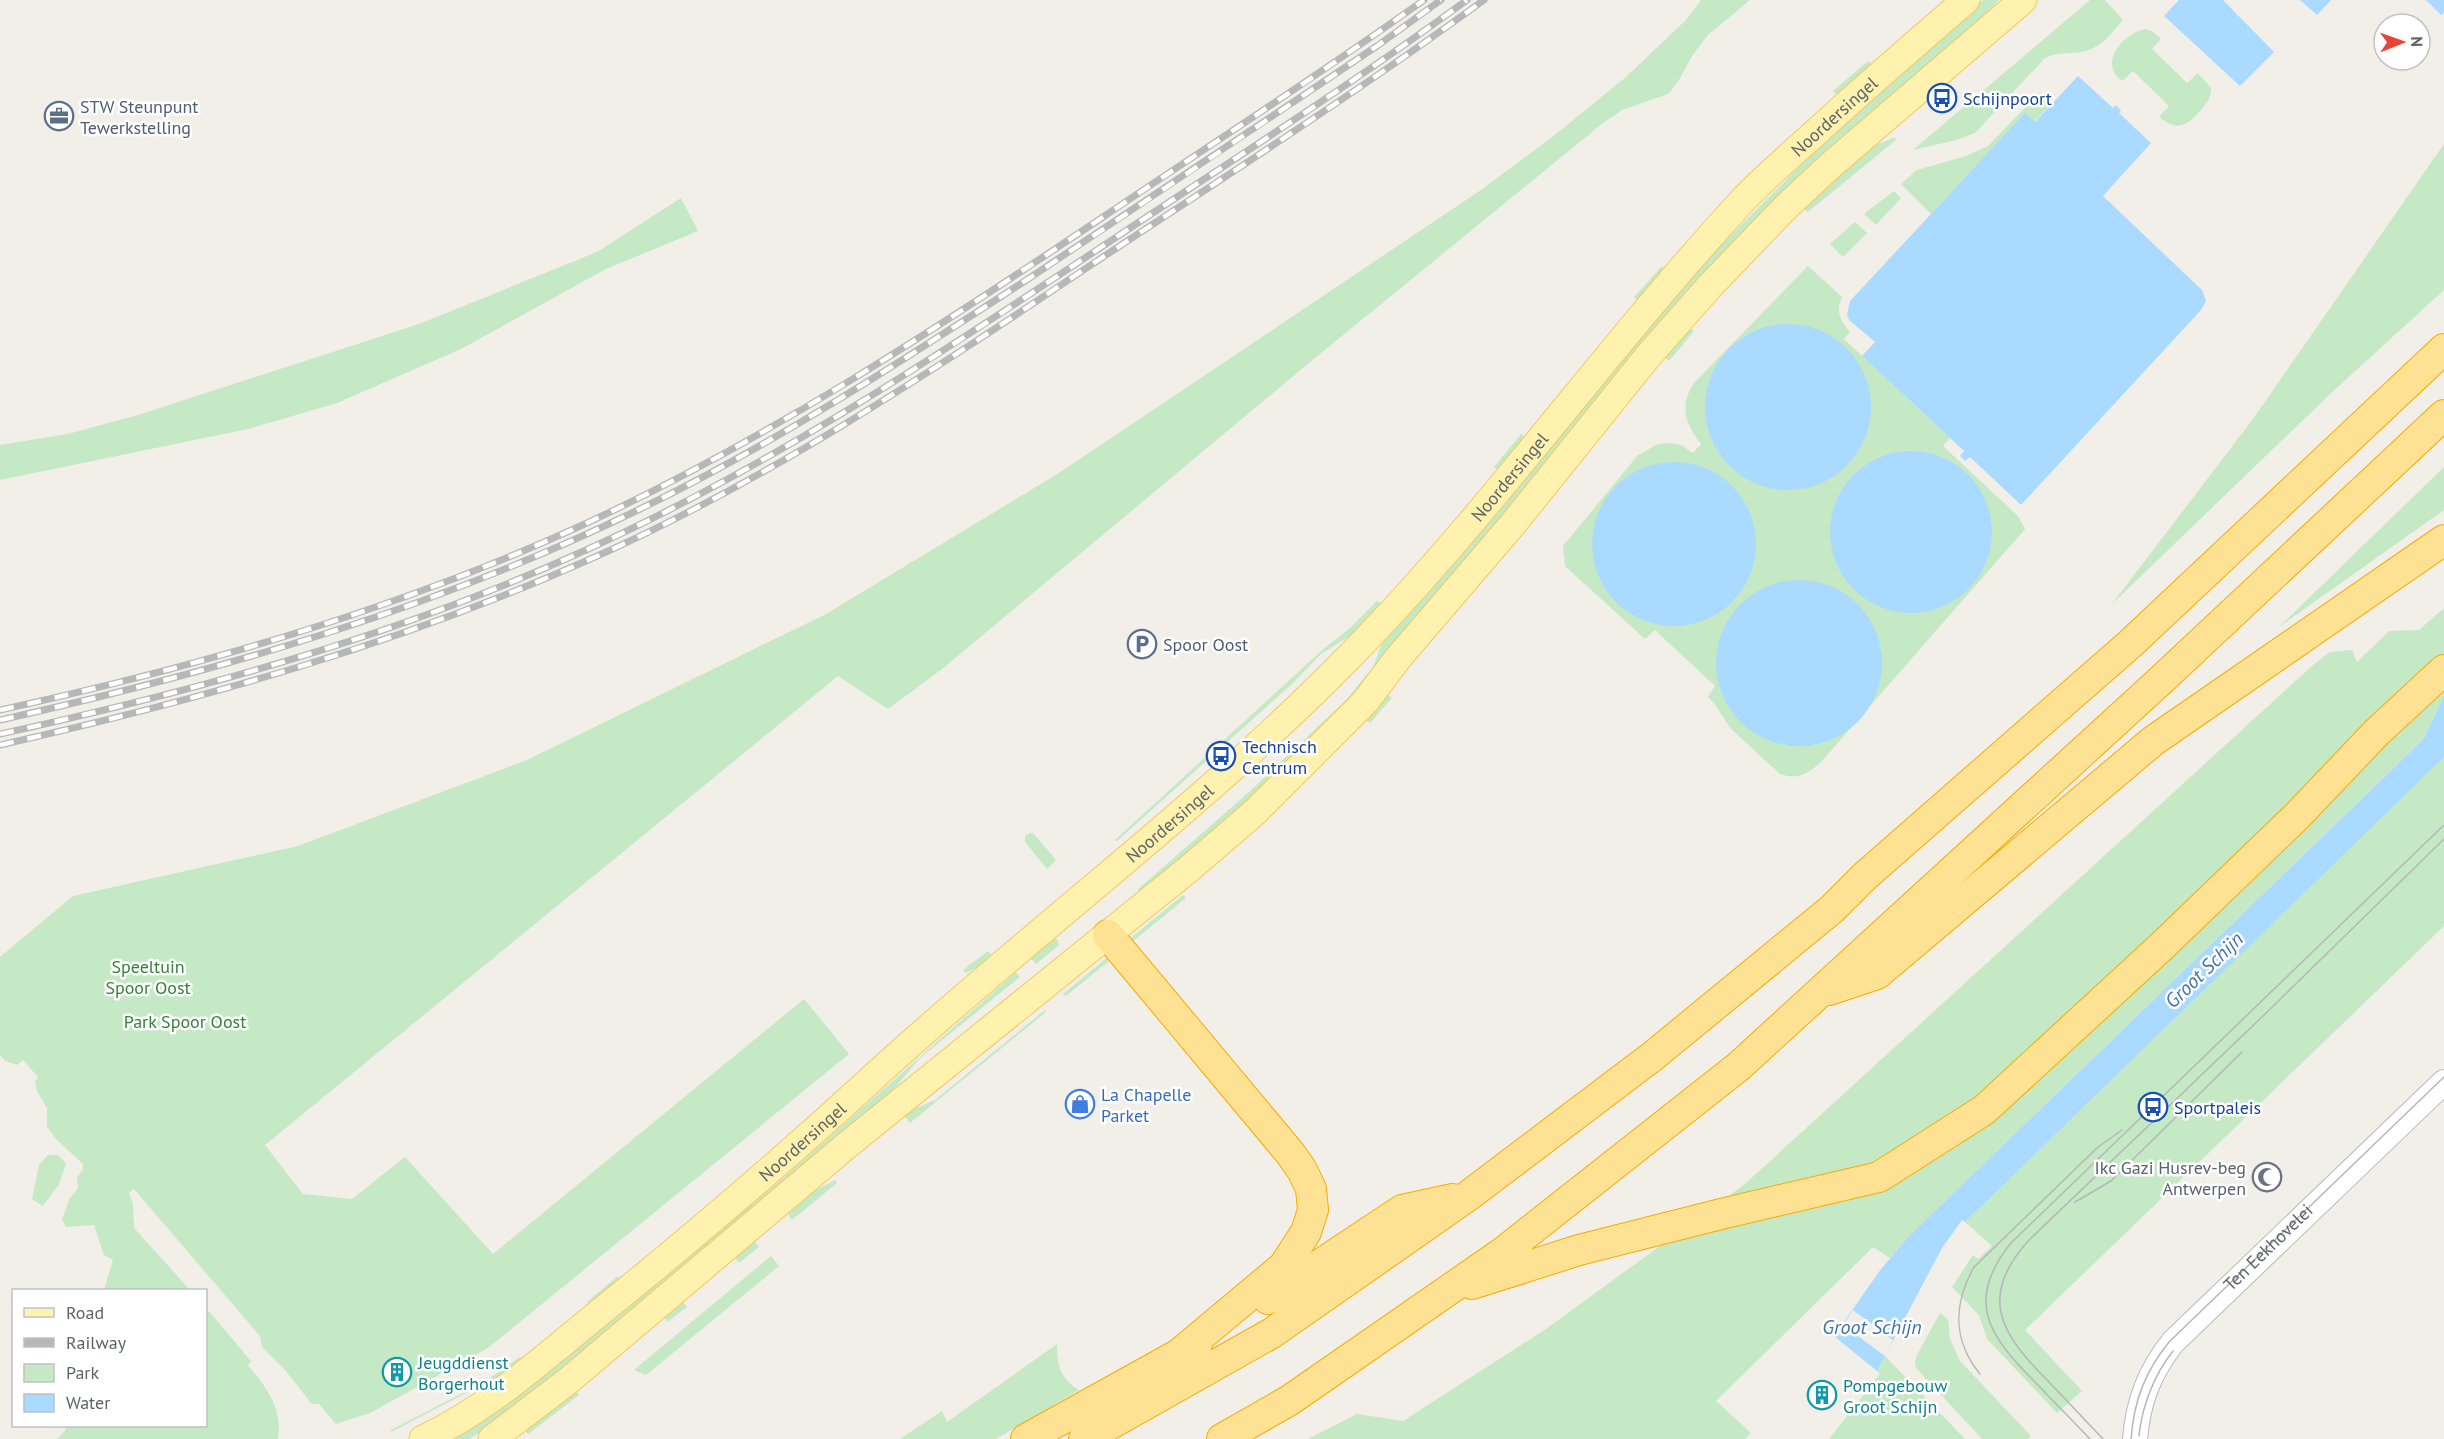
<svg xmlns="http://www.w3.org/2000/svg" width="2444" height="1439" viewBox="0 0 2444 1439" font-family="'PT Sans',sans-serif">
	<style>
		.green { fill: #c5e8c5 }
		.water { fill: #aadaff }
		.pier { fill: #f1efe8 }
		.lines { fill: none; stroke-linecap: round; stroke-linejoin: round }
		.secondary-casing { stroke: #b6babf; stroke-width: 26 }
		.primary-casing { stroke: #f2c960; stroke-width: 29 }
		.highway-casing { stroke: #f9ab00; stroke-width: 32 }
		.secondary { stroke: #fff; stroke-width: 24 }
		.primary { stroke: #fff2af; stroke-width: 27 }
		.highway { stroke: #fde293; stroke-width: 30 }
		.tram { stroke: #b6b7b8; stroke-width: 1.5 }
		.rail-casing { stroke: #b6b7b8; stroke-width: 7 }
		.rail { stroke: #fff; stroke-width: 4.5; stroke-dasharray: 14; stroke-linecap: butt }
		.labels { text-anchor: middle; dominant-baseline: central; stroke-width: 5; stroke-linejoin: round; paint-order: stroke }
		.transit-label { font-size: 18px; fill: #164399; stroke: #fff; text-anchor: start }
		.service-label { font-size: 18px; fill: #4e5e75; stroke: #fff; text-anchor: start }
		.street-label { font-size: 18px; fill: #5f6368; stroke: #fff }
		.park-label { font-size: 18px; fill: #348238; stroke: #fff }
		.shop-label { font-size: 18px; fill: #366cbe; stroke: #fff; text-anchor: start }
		.worship-label { font-size: 18px; fill: #5b616d; stroke: #fff; text-anchor: end }
		.culture-label { font-size: 18px; fill: #0d838f; stroke: #fff; text-anchor: start }
		.water-label { font-size: 20px; font-style: italic; fill: #4174aa; stroke: #fff }
	</style>
	<rect width="100%" height="100%" fill="#f1efe8"/>
	<path class="green" d="M1701 0H1750L1707 36 1692 56 1678 82 1668 94 1622 110 1603 123 1315 358 942 669 888 709 838 676 265 1145 303 1194 352 1199 405 1157 493 1254 804 999 849 1054 488 1348 370 1413 336 1424 319 1404H312L285 1370 262 1347 260 1336 134 1189 129 1193 133 1204 134 1228 190 1290H104L113 1260 104 1255 94 1225 66 1227 62 1219 70 1198 78 1188 77 1177 83 1170V1164L56 1139 47 1127V1108L37 1091 35 1081 38 1077 23 1060 17 1065 5 1061 0 1055V957L73 896 298 846 527 760 826 614 1059 473 1481 190 1551 138 1626 77 1686 20Z
		M1983 0H1999L1954 44 1853 131 1349 702 1254 797 1152 882 1141 891 1137 890 1249 792 1346 700 1373 667 1384 638 1653 321 1711 255 1845 121Z
		M2090 0H2105L2123 20C2114 30 2104 44 2091 49 2077 56 2061 50 2045 58L1975 133 1957 140 1913 150Z
		M2146 29 2153 32 2161 39 2152 49 2187 83 2198 73 2211 88C2211 98 2207 103 2201 110 2186 126 2178 132 2159 117L2169 106 2133 71 2122 81C2117 77 2113 73 2112 65 2111 49 2130 31 2146 29Z
		M1868 61 1872 65 1838 96 1833 91Z
		M2040 92 2052 103 2034 122 2025 114 1931 214 1901 184 1917 170 1966 156 1988 146Z
		M1895 137 1896 140 1808 212 1803 208 1865 150Z
		M2444 144V290L2329 395 2112 604 2253 419Z
		M1894 191 1901 198 1876 225 1864 214Z
		M681 198 698 231 606 269 461 349 337 403 248 429 0 480V445L68 434 138 415 419 324 597 252Z
		M1855 222 1867 233 1843 257 1830 244Z
		M1662 266 1666 271 1638 302 1634 297Z
		M1808 266 1842 297C1836 311 1839 320 1850 332L1844 339 1950 438 1943 446 2018 516 2025 529 1821 762C1807 774 1798 780 1780 774L1730 728 1714 703 1708 697 1715 686 1655 630 1645 639 1565 566 1563 546 1638 455 1658 444 1669 443 1681 445 1693 453 1701 444C1685 423 1679 406 1694 383Z
		M1689 328 1694 331 1669 361 1663 356Z
		M1521 434 1526 437 1499 470 1494 467Z
		M2444 467V510L2279 627Z
		M1377 601 1383 605 1358 631 1321 654 1292 684 1117 841 1115 840 1320 652 1351 627Z
		M2444 608V696L2424 738 1908 1237 1890 1258 1873 1247 1716 1401 1751 1433 1745 1439H1308L1357 1414 1403 1421 1546 1329 1745 1184 2313 665 2330 652 2352 650 2357 662 2389 631 2419 630Z
		M1387 694 1392 698 1370 723 1365 719Z
		M2444 756V926L2025 1330 2082 1391 2057 1413 1987 1339 1979 1315 1952 1287 1973 1255 1978 1259 1992 1246 1965 1222Z
		M1030 833 1034 834 1056 860 1047 869 1025 842V836Z
		M1183 895 1186 898 1066 996 1063 994Z
		M1054 938 1057 939 1059 945 1036 964 1030 957Z
		M988 951 995 958 966 973 963 970Z
		M1016 972 1020 977 920 1058 893 1090 668 1284 496 1423 469 1439H449L663 1278 782 1179Z
		M1045 1010 1046 1012 910 1123 904 1115 907 1112 935 1100Z
		M48 1155H58L66 1164 59 1184 43 1206 32 1199 39 1165Z
		M835 1180 837 1183 792 1220 787 1212 805 1196Z
		M754 1241 759 1247 739 1263 735 1257Z
		M771 1256 779 1266 646 1375 634 1370Z
		M618 1276 621 1281 591 1307 587 1302Z
		M683 1302 687 1307 667 1322 664 1317Z
		M206 1308 251 1361 248 1366C267 1387 283 1410 278 1439H57L65 1431 66 1426H206Z
		M1940 1313 1948 1319 1950 1339 1960 1361 2031 1436 2028 1439H1982L1916 1368 1915 1362 1917 1355Z
		M1057 1344C1057 1366 1060 1378 1079 1390L996 1439H900L942 1411 947 1422Z
		M1885 1356 1965 1439H1829L1880 1374 1877 1371Z
		M520 1357 524 1362 484 1388 466 1393 391 1432V1430L484 1382Z
		M576 1391 579 1395 528 1434 525 1429Z"/>
	<path class="water" d="M2179 0H2223L2274 52 2240 86 2164 16Z
		M2300 0H2331L2317 15Z
		M2426 0H2444V12L2441 15Z
		M2078 76 2113 108 2116 105 2121 110 2119 113 2151 143 2103 196 2202 290 2206 301 2201 310 2021 505 1970 457 1965 461 1960 456 1964 451 1862 356 1875 342 1849 320 1847 314 1850 301 2025 113 2035 122Z
		M1705 407a83 83 0 1 1 166 0a83 83 0 1 1-166 0Z
		M1830 532a81 81 0 1 1 162 0a81 81 0 1 1-162 0Z
		M1592 544a82 82 0 1 1 164 0a82 82 0 1 1-164 0Z
		M1716 663a83 83 0 1 1 166 0a83 83 0 1 1-166 0Z
		M2444 696V756L2442 759 1965 1222 1962 1220 1942 1248 1877 1371 1834 1336 1881 1269 1908 1237 2412 750 2424 738Z"/>
	<path class="pier" d="M1853 1310 1893 1340 1885 1356 1843 1325Z"/>
	<g class="lines">
		<g class="secondary-casing">
			<path id="secondary" d="M2135 1439C2138 1401 2150 1371 2173 1342L2444 1082"/>
		</g>
		<g class="primary-casing">
			<g id="primary">
				<path id="s1" d="M423 1439C490 1408 547 1355 604 1309 698 1233 789 1155 878 1073 1032 932 1202 807 1348 658 1490 514 1607 347 1744 199 1766 176 1791 155 1814 134 1864 88 1915 44 1966 0"/>
				<path d="M492 1439 568 1381 846 1146 1190 868 1254 813 1365 702 1399 657 1513 524 1649 355 1710 286 1784 209 1831 165 2023 0"/>
			</g>
		</g>
		<g class="highway-casing">
			<path id="highway" d="M1108 935 1290 1153 1302 1170 1311 1189 1313 1210 1306 1232 1284 1266 1179 1354
				M1829 990 1877 974 2153 741 2444 540
				M1472 1284 1579 1250 1721 1214 1879 1177 1984 1110 2162 946 2298 815 2376 733 2444 670
				M1268 1299 1402 1210 1453 1199
				M1026 1439 1197 1344
				M1084 1439 1272 1333 1468 1196 1653 1056 1832 909 1865 876 2130 644 2444 349
				M1222 1439 1290 1400 1502 1253 1738 1067 2160 681 2444 415"/>
		</g>
		<use href="#secondary" class="secondary"/>
		<use href="#primary" class="primary"/>
		<use href="#highway" class="highway"/>
		<g class="tram">
			<path d="M2075 1202 2111 1181 2242 1052"/>
			<path d="M1980 1374C1953 1341 1953 1304 1974 1267L2098 1147 2122 1130"/>
			<path d="M2139 1436C2142 1406 2154 1375 2173 1351"/>
			<path d="M2090 1439C2072 1420 2053 1401 2035 1382 1989 1336 1964 1301 2011 1243L2444 825"/>
			<path d="M2103 1439C2085 1420 2067 1401 2049 1382 2001 1334 1977 1298 2029 1240L2262 1017 2444 839"/>
			<path id="s2" d="M2131 1439C2134 1400 2145 1372 2169 1342L2444 1077"/>
		</g>
		<g class="rail-casing">
			<path id="rail" d="M0 710C197 667 392 611 576 528 762 443 933 331 1103 217 1210 145 1319 75 1424 0
				M0 720C220 671 437 608 640 509 776 443 902 361 1028 279 1145 202 1261 124 1377 46L1441 0
				M0 734C200 690 399 635 586 550 771 466 940 354 1109 242 1229 162 1351 85 1467 0
				M0 745C200 700 398 644 586 561 768 481 935 369 1100 259 1229 174 1359 91 1484 0"/>
		</g>
		<use href="#rail" class="rail"/>
	</g>
	<defs>
		<g id="bus-ring" transform="scale(1.5)"><circle r="9.5" fill="#fff" stroke="#1a4fb4" stroke-width="1.5"/><path d="M-5-6H5V4H4V6H2V4H-2V6H-4V4H-5ZM-3.5-4V0h7V-4ZM-3.5 1.2v1.5H-2V1.2ZM2 1.2v1.5H3.5V1.2Z" fill="#1a4fb4"/></g>
		<g id="office-ring" transform="scale(1.5)"><circle r="9.5" fill="#fff" stroke="#5c6f8a" stroke-width="1.5"/><path d="M-6-3h4V-5.5h4V-3h4V5H-6ZM-1-4.5V-3h2v-1.5ZM-6 0V1H6V0Z" fill="#5c6f8a"/></g>
		<g id="parking-ring" transform="scale(1.5)"><circle r="9.5" fill="#fff" stroke="#5c6f8a" stroke-width="1.5"/><path d="M-3.5-5.5H1a3.5 3.5 0 0 1 0 7H-1V5.5H-3.5ZM-1-3.4V-.6H.8a1.4 1.4 0 0 0 0-2.8Z" fill="#5c6f8a"/></g>
		<g id="shop-ring" transform="scale(1.5)"><circle r="9.5" fill="#fff" stroke="#3f7fe0" stroke-width="1.5"/><path d="M-5-2.5h2.3a2.7 3.5 0 0 1 5.4 0H5L5.5 6h-11ZM-1.5-2.5h3a1.5 2.3 0 0 0-3 0Z" fill="#3f7fe0"/></g>
		<g id="mosque-ring" transform="scale(1.5)"><circle r="9.5" fill="#fff" stroke="#6b7280" stroke-width="1.5"/><path d="M3.5-4.9A6 6 0 1 0 3.5 4.9A5 5 0 1 1 3.5-4.9Z" fill="#6b7280"/></g>
		<g id="building-ring" transform="scale(1.5)"><circle r="9.5" fill="#fff" stroke="#0f9aa8" stroke-width="1.5"/><path d="M-4-6H4V6H1V3H-1V6H-4ZM-2.5-4.3h1.7v1.8h-1.7ZM.8-4.3h1.7v1.8H.8ZM-2.5-1h1.7V.8h-1.7ZM.8-1h1.7V.8H.8Z" fill="#0f9aa8"/></g>
	</defs>
	<g fill-rule="evenodd">
		<use href="#bus-ring" x="1942" y="98"/>
		<use href="#office-ring" x="59" y="116"/>
		<use href="#parking-ring" x="1142" y="644"/>
		<use href="#bus-ring" x="1221" y="756"/>
		<use href="#shop-ring" x="1080" y="1104"/>
		<use href="#bus-ring" x="2153" y="1107"/>
		<use href="#mosque-ring" x="2267" y="1177"/>
		<use href="#building-ring" x="397" y="1372"/>
		<use href="#building-ring" x="1822" y="1395"/>
	</g>
	<g class="labels">
		<g class="transit-label">
			<text x="1963" y="98">Schijnpoort</text>
			<text x="1242" y="746">Technisch<tspan x="1242" dy="21">Centrum</tspan></text>
			<text x="2174" y="1107">Sportpaleis</text>
		</g>
		<g class="service-label">
			<text x="80" y="106">STW Steunpunt<tspan x="80" dy="21">Tewerkstelling</tspan></text>
			<text x="1163" y="644">Spoor Oost</text>
		</g>
		<g class="street-label">
			<text stroke="none"><textPath href="#s1" startOffset="1941">Noordersingel</textPath></text>
			<text stroke="none"><textPath href="#s1" startOffset="1455">Noordersingel</textPath></text>
			<text stroke="none"><textPath href="#s1" startOffset="969">Noordersingel</textPath></text>
			<text stroke="none"><textPath href="#s1" startOffset="483">Noordersingel</textPath></text>
			<text stroke="none"><textPath href="#s2" startOffset="243">Ten Eekhovelei</textPath></text>
		</g>
		<g class="park-label">
			<text x="148" y="966">Speeltuin<tspan x="148" dy="21">Spoor Oost</tspan></text>
			<text x="185" y="1021">Park Spoor Oost</text>
		</g>
		<g class="shop-label">
			<text x="1101" y="1094">La Chapelle<tspan x="1101" dy="21">Parket</tspan></text>
		</g>
		<g class="worship-label">
			<text x="2246" y="1167">Ikc Gazi Husrev-beg<tspan x="2246" dy="21">Antwerpen</tspan></text>
		</g>
		<g class="culture-label">
			<text x="418" y="1362">Jeugddienst<tspan x="418" dy="21">Borgerhout</tspan></text>
			<text x="1843" y="1385">Pompgebouw<tspan x="1843" dy="21">Groot Schijn</tspan></text>
		</g>
		<g class="water-label">
			<text transform="translate(2204 970) rotate(-44)">Groot Schijn</text>
			<text x="1872" y="1327">Groot Schijn</text>
		</g>
	</g>
	<rect x="12" y="1289" width="195" height="138" fill="#ffffff" stroke="#bfc1c3" stroke-width="1.5"/>
	<rect x="24" y="1308" width="30" height="9" fill="#fff2af" stroke="#bfc1c3" stroke-width="1.5"/>
	<text x="66" y="1319" font-size="18" fill="#5f6368">Road</text>
	<rect x="24" y="1338" width="30" height="9" fill="#b6b7b8" stroke="#bfc1c3" stroke-width="1.5"/>
	<text x="66" y="1349" font-size="18" fill="#5f6368">Railway</text>
	<rect x="24" y="1364" width="30" height="18" fill="#c5e8c5" stroke="#bfc1c3" stroke-width="1.5"/>
	<text x="66" y="1379" font-size="18" fill="#5f6368">Park</text>
	<rect x="24" y="1394" width="30" height="18" fill="#aadaff" stroke="#bfc1c3" stroke-width="1.5"/>
	<text x="66" y="1409" font-size="18" fill="#5f6368">Water</text>
	<g transform="translate(2402 42) rotate(89)"><circle r="28" fill="#ffffff" stroke="#bfc1c3" stroke-width="1.5"/>
	<path d="M0-4.5L10 22L0 15L-10 22Z" fill="#ea4335"/>
	<text y="-9" font-size="16" font-weight="bold" text-anchor="middle" fill="#5f6368">N</text>
	</g>
</svg>
